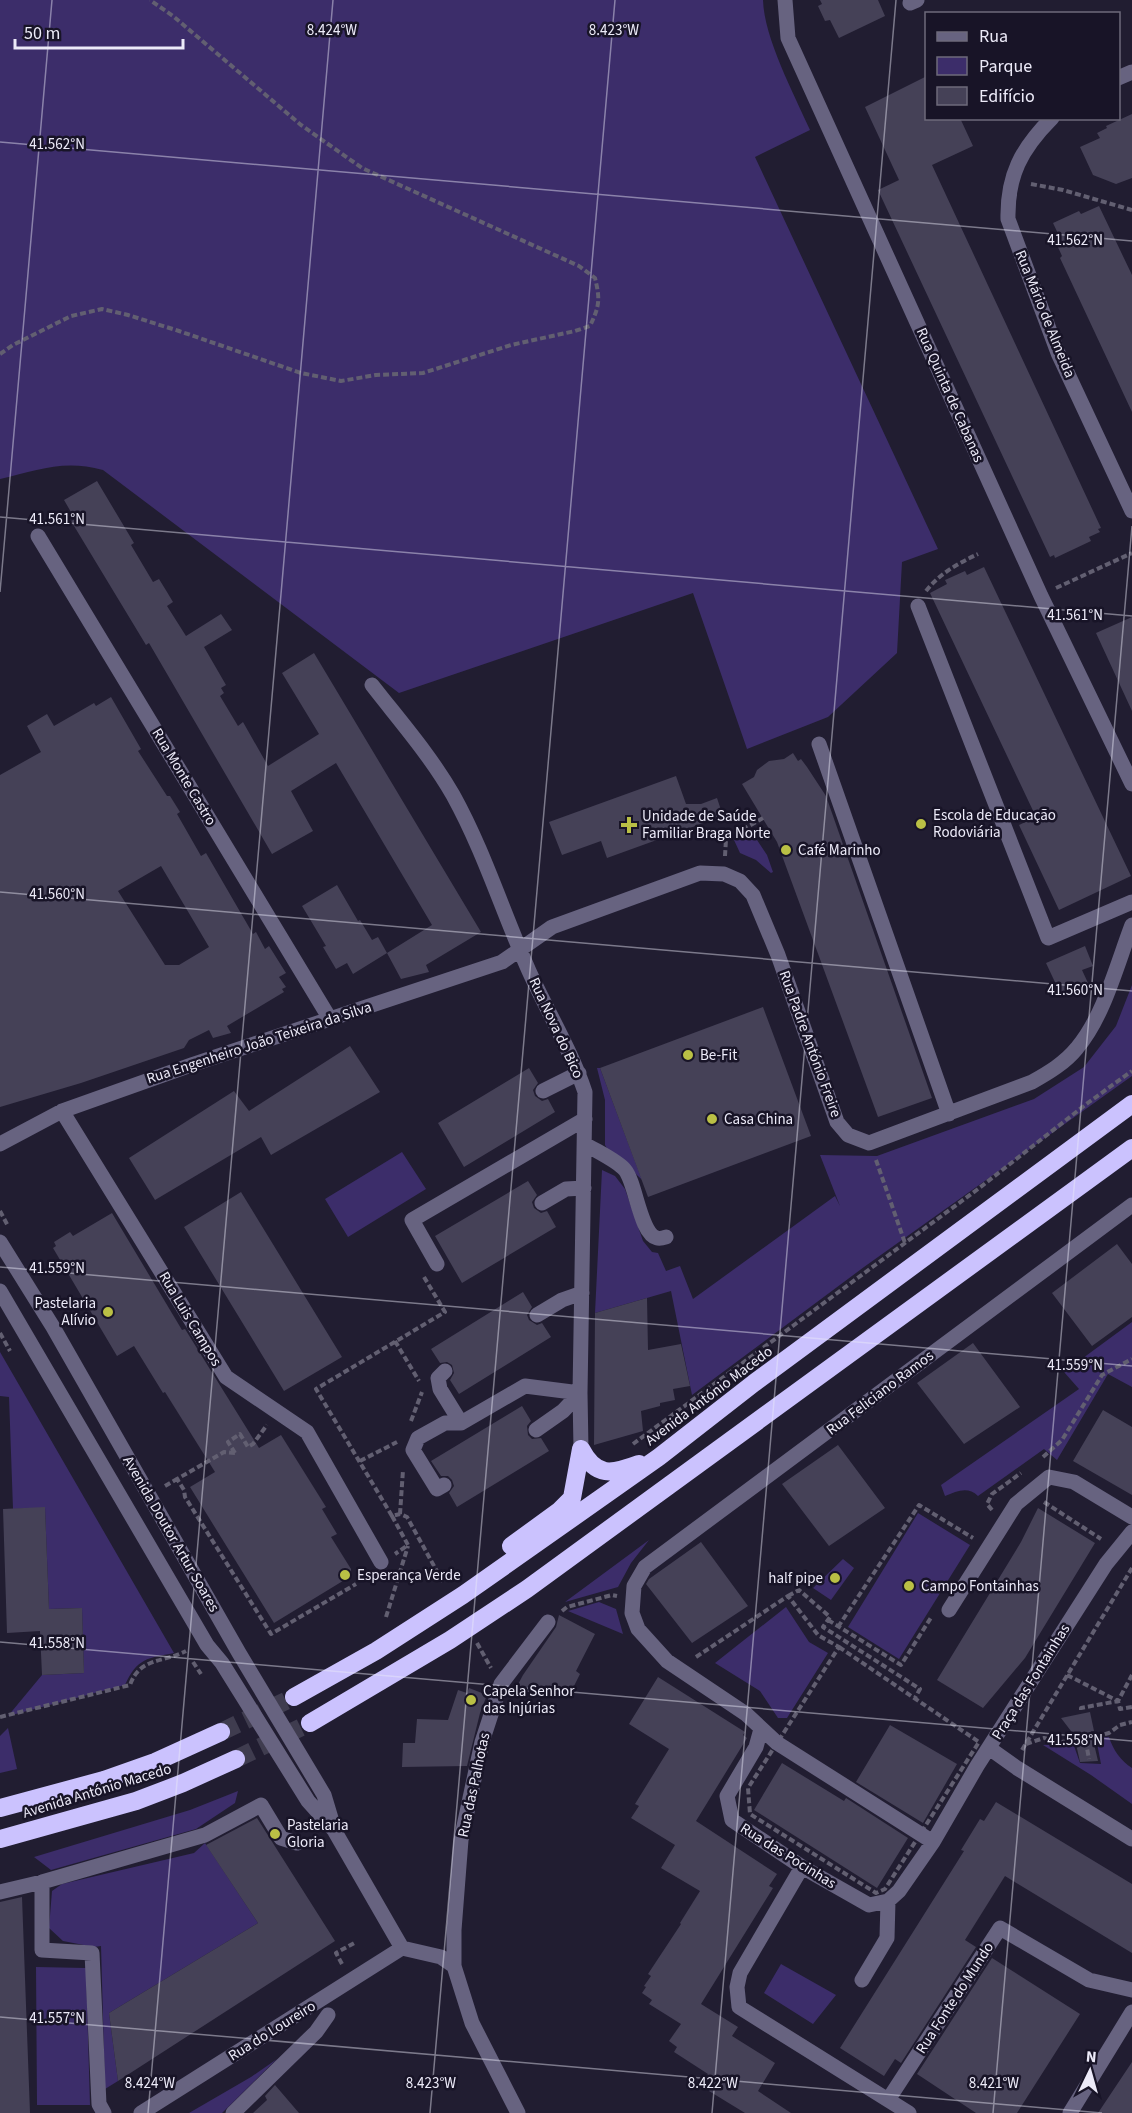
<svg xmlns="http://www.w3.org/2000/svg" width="1132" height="2113" viewBox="0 0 1132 2113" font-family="'Source Sans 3',sans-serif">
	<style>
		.green { fill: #3c2d6a }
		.building { fill: #454157; fill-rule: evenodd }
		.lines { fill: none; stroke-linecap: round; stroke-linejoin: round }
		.highway-tunnel { stroke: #3f3c4f; stroke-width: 18; stroke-dasharray: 18 9; stroke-linecap: butt }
		.path { stroke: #625f71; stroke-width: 4; stroke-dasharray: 6 3; stroke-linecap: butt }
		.minor { stroke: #676380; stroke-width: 15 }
		.highway { stroke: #cbc2fe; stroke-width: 18 }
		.ticks { fill: none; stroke: #eceaf8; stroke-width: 1.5; stroke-opacity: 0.45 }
		.poi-dot { fill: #bac045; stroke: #181427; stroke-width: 2 }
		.labels { text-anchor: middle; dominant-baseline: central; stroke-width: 5; stroke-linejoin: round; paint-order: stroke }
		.street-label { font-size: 15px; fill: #eceaf8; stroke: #181427 }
		.poi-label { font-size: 15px; fill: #eceaf8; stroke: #181427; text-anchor: start }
		.ticks-label { font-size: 15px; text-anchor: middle; fill: #eceaf8; stroke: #181427; stroke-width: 5; stroke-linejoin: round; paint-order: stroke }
	</style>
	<rect width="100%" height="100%" fill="#211d31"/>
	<path class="green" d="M0 0H763C764 38 794 94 810 130L755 157 938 549 902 562 897 653 828 717 747 749 693 593 399 693 103 470C64 459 38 470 0 479Z
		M751 831 767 855 773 872 771 873 756 860 740 853 734 840Z
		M1132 985V1076L864 1267 692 1395 671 1291 595 1313 602 1170 615 1176 625 1189 643 1241 652 1252 658 1253 666 1271 680 1266 693 1299 835 1196 840 1206 820 1155 877 1156 1034 1099 1084 1067 1116 1026Z
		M597 1068H600L642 1180C632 1168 612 1159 605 1145V1100Z
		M402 1152 426 1189 348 1237 325 1199Z
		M1132 1322V1387L1108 1374 1057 1460 1044 1449 978 1496C968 1486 957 1491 945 1496L941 1485 1079 1389 1064 1372Z
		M0 1352 174 1653C148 1658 137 1658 125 1685L8 1716 42 1675 84 1673 82 1608 49 1609 45 1508 13 1509 9 1397 0 1396Z
		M918 1513 970 1545 899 1659 848 1627Z
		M649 1540 631 1563 618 1587 565 1602Z
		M843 1559 854 1568 831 1600 813 1588Z
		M599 1602 616 1609 623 1634 568 1611Z
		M786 1607 809 1642 828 1653 787 1718H778L760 1691 715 1663Z
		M8 1728 17 1769 0 1773V1736Z
		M1109 1737C1113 1750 1121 1761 1132 1768V1804L1091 1775 1043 1745 1073 1743 1080 1763 1101 1764 1096 1738Z
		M238 1791 235 1803 196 1829 51 1870 34 1857 190 1810Z
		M205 1843 258 1923 109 2013 118 2081 105 2089 101 1946 94 1947 63 1941 49 1928 52 1891 62 1884 194 1853Z
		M781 1964 836 1995 813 2024 764 1993Z
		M36 1967 86 1968 90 2105H37Z
		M277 2059 222 2113H189L251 2077Z"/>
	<path class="building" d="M820 0H878L885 16 839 38 830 20 825 21 818 6 822 4Z
		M927 76V118H960L973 146 932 165 1101 528 1098 529 1100 532 1089 537 1091 541 1055 558 1054 555 1050 557 878 190 899 180 865 107Z
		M1132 114V178L1116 184 1093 175 1080 147 1100 138 1097 133 1107 128 1106 126Z
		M1099 206 1132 275V412L1060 258 1062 256 1057 245 1062 242 1053 223 1079 211 1081 214Z
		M97 481 134 543 131 545 153 582 159 579 167 592 173 602 167 606 186 636 221 614 232 630 204 647 226 685 221 688 224 693 220 696 238 726 243 722 268 766 319 734 282 673 314 653 481 932 426 965 429 972 401 979 387 953 432 925 336 763 291 791 313 831 272 854 149 643 146 645 71 521 75 519 64 500Z
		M984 567 1131 876 1059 910 1019 825 1036 817 930 593 947 584 945 580 965 571 967 575Z
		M1132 617V711L1096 633Z
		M111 697 141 749 138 751 167 796H170L180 812 177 814 201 856 206 853 253 934 256 932 265 949 269 946 286 973 279 977 286 987 282 989 284 992 227 1026 231 1033 213 1038 209 1030 189 1040 184 1048 81 1083 0 1107V775L41 752 27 726 47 714 54 726 94 703 96 706ZM161 866 209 947 179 965H165L118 891Z
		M793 753 798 761 801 759 807 767 826 796 932 1098 878 1117 777 842 742 784 754 777 757 770 769 761 784 759Z
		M676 776 686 804H701L717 798 723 816 607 858 601 841 562 855 549 822Z
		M337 885 358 921 360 920 372 940 378 937 387 953 353 974 347 963 336 969 323 947 326 946 302 906Z
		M1085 946 1093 966 1082 970 1088 983 1061 995 1046 963Z
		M763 1007 811 1136 648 1197 600 1068Z
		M350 1046 380 1092 271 1155 261 1137 155 1200 129 1158 234 1091 249 1111Z
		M529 1068 538 1083 533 1090 535 1096 542 1101 548 1099 555 1112 464 1167 438 1123Z
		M528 1181 537 1195 532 1202 534 1208 541 1213 547 1211 556 1227 462 1283 435 1236Z
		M241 1192 342 1357 284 1391 184 1227Z
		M112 1213 182 1330 185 1329 259 1448 281 1435 326 1507 322 1509 337 1534 331 1537 351 1569V1576L274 1623 190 1487 215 1472 165 1392 163 1393 134 1346 117 1356 53 1248 56 1246 54 1242 70 1232 73 1236Z
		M1117 1244 1132 1264V1317L1092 1346 1052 1293Z
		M523 1292 532 1307 527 1315 529 1320 537 1325 542 1323 551 1337 459 1394 450 1380 454 1373 452 1365 447 1362 440 1363 431 1349Z
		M647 1298 648 1350 681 1344 690 1386 673 1389 675 1400 660 1403V1406L641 1411 643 1431 594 1445 595 1313Z
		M973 1343 1020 1407 964 1444 917 1383Z
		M522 1406 531 1421 527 1426 528 1435 532 1439 541 1438 549 1451 457 1507 449 1493 454 1486 452 1480 448 1476H441L431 1461Z
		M1103 1410 1132 1427V1495L1073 1461Z
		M838 1445 885 1508 829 1546 782 1484Z
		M45 1507 49 1609 82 1608 84 1673 42 1675 40 1631 7 1633 3 1509Z
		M1038 1508 1095 1543 1025 1658 983 1708 937 1680 1021 1542Z
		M701 1542 748 1606 692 1643 646 1584 649 1579Z
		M559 1615 595 1634 576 1671 580 1674 572 1690 558 1686 556 1692H514L523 1675 556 1627Z
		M658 1677 745 1732 743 1735 747 1738 696 1821 777 1874 769 1886 773 1888 701 2004 738 2027 732 2036 775 2063 758 2091 791 2113H745L709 2091 712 2086 704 2081 708 2074 674 2052 677 2047 669 2041 681 2024 649 2004 652 2000 642 1993 646 1987 644 1986 651 1976 648 1974 681 1924 680 1923 700 1891 661 1868 675 1845 631 1818 639 1806 635 1804 669 1749 629 1724Z
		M469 1688 487 1695 480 1713 467 1766 402 1767 403 1743H415L417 1719 448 1720 458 1690 467 1693Z
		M1090 1712 1094 1731H1091L1098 1761 1080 1762 1074 1735 1061 1718Z
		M890 1725 957 1764 923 1823 856 1782Z
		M782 1763 844 1801 846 1798 908 1838 877 1888 754 1810Z
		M996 1802 1132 1884V1953L1005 1876 965 1940 976 1947 901 2063 895 2059 884 2076 840 2048 964 1851 961 1850 980 1819 984 1821Z
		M257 1818 335 1941 118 2081 109 2013 258 1923 206 1845Z
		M22 1897 30 2113H0V1902Z
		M992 1958 1080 2014 1017 2113H976L917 2074Z
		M1132 2062V2113H1098Z
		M275 2085 299 2113H253L267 2100 265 2096Z"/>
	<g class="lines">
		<path class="highway-tunnel" d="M221 1732 294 1697
			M236 1759 310 1723"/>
		<path class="path" d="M1031 184 1063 190 1132 210
			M0 354 13 345 71 316 102 309 128 315 179 331 301 373 341 381 376 375 423 373 511 345 575 331 590 326C600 305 600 299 595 278L579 266 362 168 301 125 173 16 150 0
			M1056 588 1132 553
			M926 591C940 573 959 563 978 554
			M725 856 726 839 763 818
			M876 1160 905 1243
			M0 1211 8 1226
			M424 1277 445 1312 316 1389 392 1516 400 1514 407 1517 444 1584
			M0 1333 10 1351
			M395 1341 419 1381
			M411 1421 422 1392
			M633 1444 978 1189 1089 1102 1132 1071
			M235 1453 224 1452 177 1479 184 1490 185 1497 271 1634 356 1584
			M235 1453 228 1442 240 1434 248 1447 253 1444 267 1425
			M1043 1457 1062 1440 1102 1375 1132 1359
			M360 1461 397 1442
			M165 1486 177 1479
			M1044 1502 1101 1539
			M992 1510 987 1504 992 1494 1021 1473
			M400 1514 403 1470
			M392 1516 408 1545 395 1554
			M788 1596 799 1590 830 1617 823 1627 920 1689 915 1698
			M562 1611 567 1607 612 1595 617 1596
			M386 1617 408 1546
			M828 1620 901 1665 932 1616
			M838 1627 919 1505 973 1538
			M477 1643 491 1668
			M839 1647 979 1742 885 1889 876 1893 750 1814 748 1788Z
			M696 1657 788 1596 818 1635 839 1647
			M193 1662 201 1674
			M1067 1675 1118 1701 1132 1675
			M1081 1710V1708L1118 1701 1120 1709 1132 1707
			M0 1717 130 1685C140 1657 163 1663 186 1651
			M1084 1732 1089 1759
			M1026 1744 1044 1738 1061 1742 1095 1737 1109 1733 1120 1725 1132 1722
			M1022 1750 1132 1568
			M342 1964 336 1953 356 1942"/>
		<path class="minor" d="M785 0 788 38 1041 596 1132 784
			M910 3 917 0
			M1118 78 1132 72
			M1052 118C1021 149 1007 176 1008 219L1058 353 1132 511
			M38 536 330 1019
			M918 606 1048 938 1132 902
			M372 685C400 721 430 755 453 795 484 851 503 913 529 971 547 1011 571 1050 585 1092L580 1393 581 1449
			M819 744 949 1114
			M543 1091 579 1073
			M62 1111 226 1377 307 1432 381 1562
			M0 1144 62 1111 194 1064 502 962 552 927 700 873 724 874 740 881 753 895 778 955 837 1122 848 1135 869 1143 1032 1082C1048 1073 1065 1063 1077 1048 1104 1016 1117 964 1132 925
			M585 1144C596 1151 618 1161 625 1170 636 1183 640 1234 657 1238 660 1239 663 1238 666 1237
			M542 1203 566 1189 584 1188
			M0 1242 53 1327 239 1653 324 1795 333 1825
			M437 1264 412 1220 585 1119
			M0 1291 207 1645 222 1663 308 1801 334 1830 402 1948 441 1957 454 1966
			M537 1315 562 1300 582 1293
			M445 1371 438 1378 440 1389 461 1423
			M536 1430 563 1411 580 1393
			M444 1485 437 1489 413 1450 418 1438 445 1423H461L525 1386 580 1393
			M949 1610 1016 1504 1049 1477 1074 1482 1132 1517
			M761 1729 756 1747 727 1796 732 1820 802 1867 869 1905 888 1901 899 1891 933 1842 977 1766 1106 1564 1132 1532
			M989 1748 1017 1768 1132 1839
			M933 1842 777 1743 746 1714 667 1661 638 1629 632 1613 634 1586 645 1567 1132 1205
			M802 1867 740 1973 737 1987 739 2007 909 2113
			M42 1882V1950L92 1953 99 2104 104 2113
			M0 1892 42 1882 205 1835 261 1805 281 1838 297 1843
			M862 1980 887 1938 888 1901
			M888 2100 1000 1928 1089 1980 1132 1990
			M141 2113 402 1948
			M233 2113 316 2032 328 2015
			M518 2113 472 2023 454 1966V1930L461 1840 482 1742 501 1684 548 1622
			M1070 2113 1132 2012"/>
		<path class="highway" d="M581 1449C596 1478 612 1474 639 1464
			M511 1546 559 1511 572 1498 581 1449
			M294 1697 376 1651 463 1595 659 1457 754 1383 1132 1104
			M310 1723 450 1640 527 1589 1132 1148
			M0 1808 104 1780 155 1762 221 1732
			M0 1839 136 1801 183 1783 236 1759"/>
	</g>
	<path class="ticks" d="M0 142 1132 241M0 517 1132 616M0 592 52 0M0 892 1132 991M0 1267 1132 1366M0 1642 1132 1741M0 2017 1102 2113M148 2113 333 0M430 2113 615 0M712 2113 896 0M993 2113 1132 526"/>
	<g class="poi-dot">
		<circle cx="921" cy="824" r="6"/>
		<path d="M626 816h6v6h6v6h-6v6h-6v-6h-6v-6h6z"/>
		<circle cx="786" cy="850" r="6"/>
		<circle cx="688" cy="1055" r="6"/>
		<circle cx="712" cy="1119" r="6"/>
		<circle cx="108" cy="1312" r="6"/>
		<circle cx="345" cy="1575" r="6"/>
		<circle cx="835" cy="1578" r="6"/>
		<circle cx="909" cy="1586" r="6"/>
		<circle cx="471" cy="1700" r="6"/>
		<circle cx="275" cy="1834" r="6"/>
	</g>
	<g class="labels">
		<g class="street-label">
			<text transform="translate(1045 314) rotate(68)">Rua Mário de Almeida</text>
			<text transform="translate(950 395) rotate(66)">Rua Quinta de Cabanas</text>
			<text transform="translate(184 777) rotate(59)">Rua Monte Castro</text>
			<text transform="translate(556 1028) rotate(65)">Rua Nova do Bico</text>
			<text transform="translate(259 1043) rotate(-18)">Rua Engenheiro João Teixeira da Silva</text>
			<text transform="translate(810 1044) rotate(70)">Rua Padre António Freire</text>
			<text transform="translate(190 1319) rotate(59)">Rua Luis Campos</text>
			<text transform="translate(880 1393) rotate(-37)">Rua Feliciano Ramos</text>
			<text transform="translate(709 1396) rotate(-37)">Avenida António Macedo</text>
			<text transform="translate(171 1534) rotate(60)">Avenida Doutor Artur Soares</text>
			<text transform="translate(1031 1682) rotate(-58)">Praça das Fontainhas</text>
			<text transform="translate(474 1785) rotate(-78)">Rua das Palhotas</text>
			<text transform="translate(97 1791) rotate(-17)">Avenida António Macedo</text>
			<text transform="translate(788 1856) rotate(32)">Rua das Pocinhas</text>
			<text transform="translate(955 1998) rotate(-57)">Rua Fonte do Mundo</text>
			<text transform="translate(272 2031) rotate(-32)">Rua do Loureiro</text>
		</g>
		<g class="poi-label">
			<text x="933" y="815">Escola de Educação<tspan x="933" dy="17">Rodoviária</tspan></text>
			<text x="642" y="816">Unidade de Saúde<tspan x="642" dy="17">Familiar Braga Norte</tspan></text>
			<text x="798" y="850">Café Marinho</text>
			<text x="700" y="1055">Be-Fit</text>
			<text x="724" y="1119">Casa China</text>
			<text x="96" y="1303" text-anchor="end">Pastelaria<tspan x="96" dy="17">Alívio</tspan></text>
			<text x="357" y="1575">Esperança Verde</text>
			<text x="823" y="1578" text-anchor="end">half pipe</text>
			<text x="921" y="1586">Campo Fontainhas</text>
			<text x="483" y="1691">Capela Senhor<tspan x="483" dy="17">das Injúrias</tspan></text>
			<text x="287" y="1825">Pastelaria<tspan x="287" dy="17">Gloria</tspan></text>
		</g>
	</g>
	<g class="ticks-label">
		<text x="332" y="35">8.424°W</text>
		<text x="614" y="35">8.423°W</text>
		<text x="57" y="149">41.562°N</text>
		<text x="1075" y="245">41.562°N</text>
		<text x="57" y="524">41.561°N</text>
		<text x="1075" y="620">41.561°N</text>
		<text x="57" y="899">41.560°N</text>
		<text x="1075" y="995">41.560°N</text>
		<text x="57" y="1273">41.559°N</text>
		<text x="1075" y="1370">41.559°N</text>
		<text x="57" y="1648">41.558°N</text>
		<text x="1075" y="1745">41.558°N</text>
		<text x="57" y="2023">41.557°N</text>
		<text x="150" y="2088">8.424°W</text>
		<text x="431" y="2088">8.423°W</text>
		<text x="713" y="2088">8.422°W</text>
		<text x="994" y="2088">8.421°W</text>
	</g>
	<rect x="925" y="12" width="195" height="108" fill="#181427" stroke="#6d6a7b" stroke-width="1.5"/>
	<rect x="937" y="32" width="30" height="9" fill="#676380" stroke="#6d6a7b" stroke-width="1.5"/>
	<text x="979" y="42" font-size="18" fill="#eceaf8">Rua</text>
	<rect x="937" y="57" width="30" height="18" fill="#3c2d6a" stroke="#6d6a7b" stroke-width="1.5"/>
	<text x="979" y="72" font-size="18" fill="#eceaf8">Parque</text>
	<rect x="937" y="87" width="30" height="18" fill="#454157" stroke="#6d6a7b" stroke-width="1.5"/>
	<text x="979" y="102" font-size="18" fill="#eceaf8">Edifício</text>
	<g transform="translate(1090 2071) rotate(5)" stroke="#181427" stroke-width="4.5" paint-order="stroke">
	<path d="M0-4.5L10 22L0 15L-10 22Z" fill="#eceaf8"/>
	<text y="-9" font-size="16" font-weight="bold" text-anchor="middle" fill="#eceaf8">N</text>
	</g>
	<path d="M15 39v9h168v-9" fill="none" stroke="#eceaf8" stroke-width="3"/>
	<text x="24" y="39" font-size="18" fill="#eceaf8" stroke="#181427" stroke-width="4.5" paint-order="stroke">50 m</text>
</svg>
